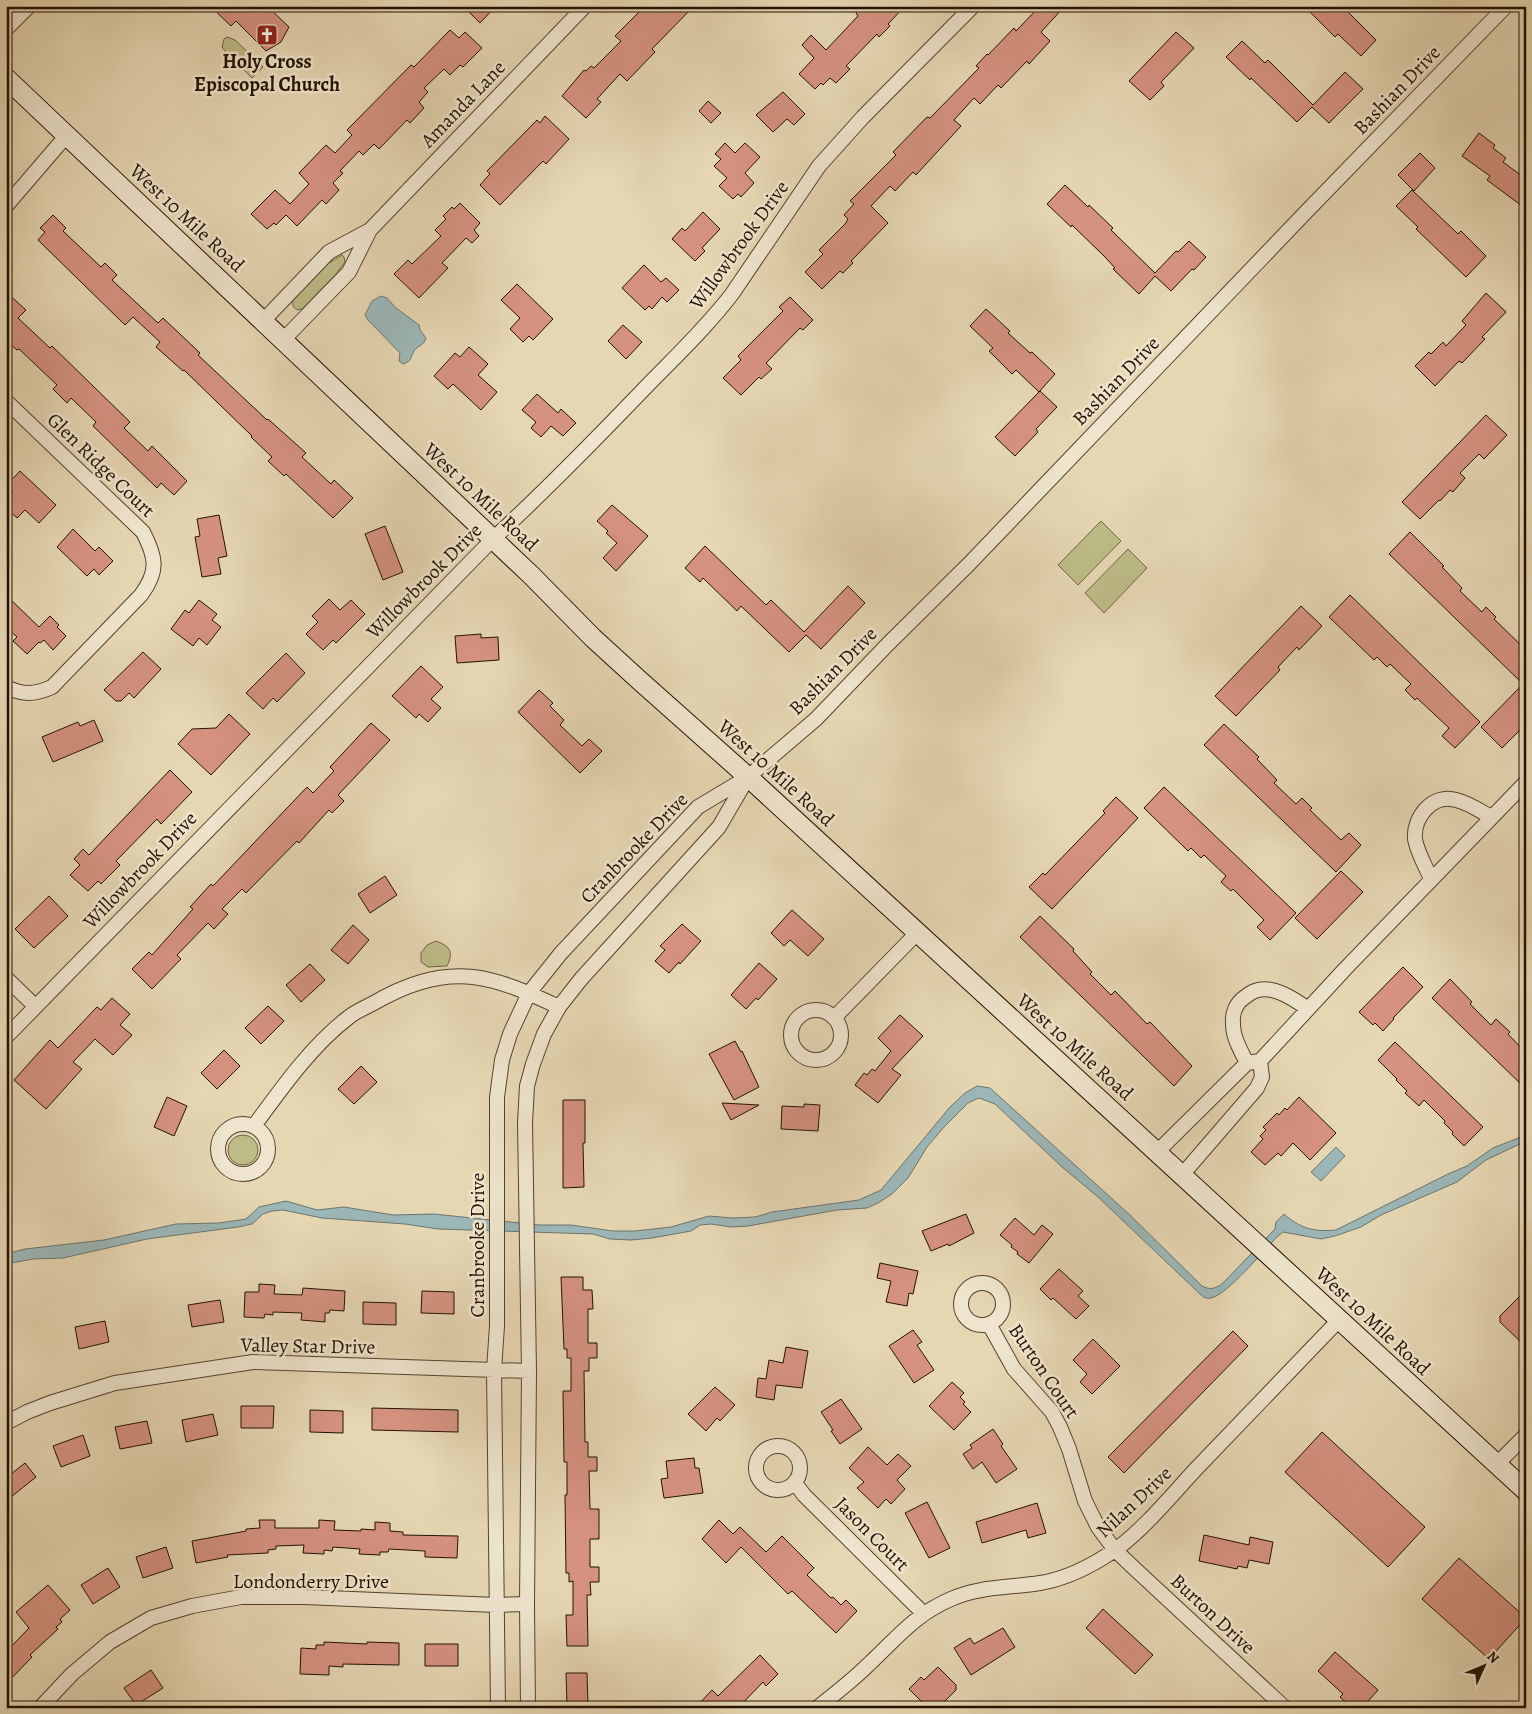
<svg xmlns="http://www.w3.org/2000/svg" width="1532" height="1714" viewBox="0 0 1532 1714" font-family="Alegreya,serif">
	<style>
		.green { fill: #bdbc87; stroke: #706644 }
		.water { fill: #9cb7b8; stroke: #6c756f }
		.building { fill: #d59280; stroke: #231102 }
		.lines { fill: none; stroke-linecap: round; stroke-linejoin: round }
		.minor-casing { stroke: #54422e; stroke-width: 16 }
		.secondary-casing { stroke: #231102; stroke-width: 21 }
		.minor { stroke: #efe5ce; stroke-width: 14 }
		.secondary { stroke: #efe5ce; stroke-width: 19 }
		.labels { text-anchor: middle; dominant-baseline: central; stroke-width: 5; stroke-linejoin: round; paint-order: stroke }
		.poi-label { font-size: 20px; font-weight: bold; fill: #231102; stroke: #efe5ce }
		.street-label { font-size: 20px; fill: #231102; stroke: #efe5ce }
	</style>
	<rect width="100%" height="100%" fill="#e6d7b3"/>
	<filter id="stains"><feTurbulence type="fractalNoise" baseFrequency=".004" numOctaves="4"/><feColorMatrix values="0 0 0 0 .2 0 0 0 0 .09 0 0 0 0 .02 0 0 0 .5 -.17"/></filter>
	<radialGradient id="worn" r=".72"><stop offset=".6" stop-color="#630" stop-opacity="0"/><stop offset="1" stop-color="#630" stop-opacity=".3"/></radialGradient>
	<path class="green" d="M227 37 235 40 263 67 252 78 225 51 222 47 224 39Z
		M342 255 344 257 345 262 337 273 302 309 298 310C293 308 292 305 293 300L327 264Z
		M1101 521 1121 541 1078 585 1058 565Z
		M1128 549 1147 568 1104 613 1085 593Z
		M436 941C450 946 454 952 447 966L428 967 421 962V953L427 945Z
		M228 1150a15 15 0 1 1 30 0a15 15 0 1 1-30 0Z"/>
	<path class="water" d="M381 296 387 298 396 308 419 325 420 330 426 338C424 346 418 345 414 351 410 358 412 361 403 364L399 361 400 353 368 320 365 315 372 301Z
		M977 1086 990 1088 1131 1216 1202 1286C1210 1290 1214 1289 1222 1284L1275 1229 1276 1222 1284 1214C1301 1229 1314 1232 1336 1230L1448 1174 1467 1166 1493 1148 1526 1135V1141L1486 1160 1457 1182 1381 1215 1361 1227 1335 1236 1321 1239 1283 1232 1277 1237C1264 1250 1227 1295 1211 1298 1206 1299 1203 1297 1200 1294L1098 1197 1062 1167 995 1104 979 1098 968 1103 944 1127 927 1147 908 1178 892 1194 878 1203 867 1208 837 1210 748 1226 731 1227 711 1224 700 1225 691 1231 652 1238 631 1240 610 1239 593 1234 438 1229 405 1224 322 1218 283 1210 272 1211 263 1214 252 1224 238 1227 147 1239 63 1258 33 1259 6 1264V1254L25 1249 104 1240 176 1224 219 1223 246 1219 259 1207 286 1201 317 1210 344 1207 393 1215 434 1214 539 1225H571L613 1231H635L671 1227 709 1216 733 1218 755 1217 772 1212 859 1200 881 1190 950 1107 965 1093Z
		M1336 1147 1345 1156 1321 1181 1311 1172Z"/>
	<path class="building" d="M210 6H267L289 27 281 42 266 51 236 21 231 26Z
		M463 6H496L480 23Z
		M645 6H694L652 49 655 52 627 81 620 74 597 99 601 102 586 118 562 96 584 70 586 71 591 66 594 68 621 41 615 36Z
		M863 6H905L888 24 890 26 879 37 877 34 846 66 850 69 836 83 830 78 823 85 821 83 815 89 799 74 814 58 802 45 811 35 826 50 858 16 856 13Z
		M1040 6H1065L1041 32 1050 41 1029 64 1027 61 1001 88 998 85 980 104 974 98 954 120 961 126 926 164 916 175 913 172 895 191 890 186 871 206 888 223 851 261 853 263 843 273 840 271 822 289 805 272 823 254 819 250 845 224 848 219 844 215 854 204 850 201 896 155 893 152 927 117 930 118 979 68 976 66 987 54 988 55 1014 28 1016 31Z
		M1304 6H1342L1376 40 1361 56 1338 34 1335 37Z
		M450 30 459 38 465 32 482 48 463 67 460 65 450 75 444 69 424 88 428 92 419 102 424 108 410 123 407 120 379 149 374 144 363 155 359 151 340 171 343 173 333 183 339 190 326 204 322 200 297 226 286 215 276 225 274 223 267 229 251 214 275 190 290 204 309 184 299 173 326 145 335 153 352 135 347 130 411 65 414 67Z
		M1176 32 1194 48 1161 82 1164 86 1150 100 1129 81Z
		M1242 41 1265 63 1268 60 1313 105 1345 72 1363 89 1329 123 1312 107 1297 122 1251 78 1250 80 1226 57Z
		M783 92 805 114 794 125 787 119 773 132 756 115Z
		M708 101 721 113 711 123 699 111Z
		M545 116 569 139 546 164 543 161 500 205 480 185 490 174 487 171 537 120 540 123Z
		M1479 133 1495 145 1493 148 1506 158 1503 162 1526 179V209L1487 180 1490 176 1462 156Z
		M725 143 735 153 745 143 760 157 745 173 754 183 741 197 738 194 733 199 719 186 727 178 714 166 721 159 715 154Z
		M1420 153 1435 168 1414 191 1398 175Z
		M1065 185 1088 207 1089 205 1113 228 1111 230 1155 273 1176 251 1178 252 1189 241 1206 257 1194 270 1192 269 1171 291 1155 276 1139 294 1113 269 1115 268 1105 257 1072 225 1071 227 1047 204Z
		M1412 190 1458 234 1461 231 1486 256 1466 277 1416 229 1418 227 1396 206Z
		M460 203 480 223 474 230 479 236 472 243 466 238 442 263 448 268 419 298 394 274 408 260 412 264 441 236 435 230 446 219 443 216 452 207 454 209Z
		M703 212 720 229 702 248 705 251 695 261 672 239 682 228 685 231Z
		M53 215 66 228 63 231 101 267 105 263 117 275 112 280 158 323 163 318 200 353 198 355 267 420 268 419 306 453 302 457 331 484 334 480 353 498 333 518 286 474 284 476 268 461 272 457 251 437 252 436 184 370 183 371 156 347 160 342 133 317 125 325 38 240 45 232 40 228Z
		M644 265 661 282 666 278 679 290 667 302 662 297 652 309 649 306 645 310 622 288Z
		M517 284 553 319 533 340 529 336 523 342 510 329 520 318 501 300Z
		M6 292 26 310 18 318 50 348 52 346 130 422 124 428 148 451 152 446 187 481 174 495 161 483 157 488 93 426 96 422 71 398 67 403 53 389 57 385 19 349 17 350 6 341Z
		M1486 293 1506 312 1482 337 1485 339 1462 363 1459 361 1435 386 1415 366 1429 352 1431 354 1443 342 1446 346 1466 325 1462 321Z
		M790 297 813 320 803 330 800 328 766 363 772 369 761 379 759 377 741 395 723 378 741 360 738 356 783 311 779 307Z
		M986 309 1010 331 1008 333 1030 353 1032 352 1055 374 1039 392 1016 370 1012 374 989 351 993 348 970 326Z
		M623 325 642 342 626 359 608 341Z
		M469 347 488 364 478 375 497 392 481 410 453 384 448 389 434 376 455 353 460 357Z
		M1040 391 1057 407 1036 429 1038 432 1015 456 995 437Z
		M537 394 558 413 561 409 576 423 563 436 551 426 541 437 531 428 536 422 522 410Z
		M1486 415 1507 435 1484 459 1479 454 1460 473 1465 478 1453 492 1450 490 1440 501 1439 500 1420 519 1402 502Z
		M20 471 56 505 39 523 25 510 17 518 6 508V498L13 491 7 485Z
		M612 505 648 536 616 571 603 558 617 543 606 533 608 531 597 521Z
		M219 515 227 556 218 558 221 574 202 577 195 537 200 536 197 519Z
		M385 526 403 572 383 580 365 534Z
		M73 529 95 551 99 547 113 561 99 575 94 569 87 576 57 547Z
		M1410 532 1444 566 1442 567 1462 588 1460 591 1482 612 1486 607 1496 617 1494 619 1526 650V724L1502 748 1481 727 1523 684 1389 554Z
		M705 546 766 605 771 600 804 632 848 586 865 603 821 649 806 635 789 652 741 606 737 611 703 578 700 582 685 568Z
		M6 595 39 627 50 616 59 625 57 627 66 636 53 650 44 640 40 643 39 642 27 654 13 641 17 637 6 627Z
		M1350 595 1480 722 1455 748 1442 736 1449 728 1417 698 1415 700 1405 690 1411 684 1390 664 1387 667 1377 657 1374 660 1329 617Z
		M329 599 340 610 351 600 365 614 336 643 333 640 323 650 306 634 318 622 312 616Z
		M199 600 217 614 212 620 221 627 207 645 199 638 193 646 171 629 185 610 189 613Z
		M1301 606 1322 626 1299 650 1297 647 1278 667 1280 670 1236 716 1215 696Z
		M481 634V638L498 637 499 660 457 663 455 636Z
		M143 652 161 669 134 698 129 693 121 701H116L104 690Z
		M286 653 305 673 277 702 273 698 263 709 246 693Z
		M421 666 443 687 431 699 441 708 428 722 419 714 416 718 392 696Z
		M539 690 553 703 550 706 564 720 560 725 582 746 589 739 602 751 580 773 518 712Z
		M229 714 250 734 211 775 178 744 192 729 216 728Z
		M94 720 103 741 53 762 42 737 78 722 80 726Z
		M371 723 390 740 338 795 344 801 332 813 329 810 299 843 297 841 246 893 242 889 222 909 228 914 214 929 208 923 177 955 181 959 152 989 132 969 149 952 152 955 193 909 190 907 211 884 213 886 307 787 313 793 334 771 330 767Z
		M1224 724 1259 757 1257 759 1277 780 1274 783 1296 804 1302 798 1312 808 1310 810 1341 840 1349 833 1361 845 1336 872 1204 745Z
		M170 770 192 792 161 824 157 819 116 861 120 865 101 884 98 881 88 891 70 875 80 865 74 859 83 849 89 855Z
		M1164 787 1296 913 1270 940 1257 927 1264 920 1233 889 1231 891 1221 882 1226 876 1204 855 1201 858 1191 848 1188 851 1144 808Z
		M1116 797 1138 818 1052 909 1029 887 1043 873 1045 875 1105 813 1103 811Z
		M1341 871 1363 892 1317 939 1295 918Z
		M385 876 397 895 370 913 358 894Z
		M49 896 68 916 34 948 15 929Z
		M792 910 824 939 808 956 790 940 784 946 771 933Z
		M1040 916 1074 949 1073 951 1092 972 1090 974 1111 995 1115 991 1147 1024 1150 1022 1192 1066 1174 1086 1020 937Z
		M682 924 701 941 680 964 679 962 669 973 655 961 665 950 660 946Z
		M353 925 369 940 348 964 331 950Z
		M759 963 777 979 758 1000 756 998 746 1009 731 995Z
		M310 964 325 980 301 1002 286 985Z
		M1403 967 1423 987 1393 1018 1394 1019 1383 1031 1375 1023 1373 1025 1359 1012Z
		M1450 979 1472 1002 1470 1004 1491 1025 1496 1019 1510 1032 1508 1034 1526 1053V1089L1432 998Z
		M112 998 130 1014 120 1025 132 1035 113 1055 95 1039 73 1062 82 1069 46 1109 14 1080 50 1040 58 1048 97 1007 101 1010Z
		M268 1006 284 1021 261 1044 245 1028Z
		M900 1015 923 1036 892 1069 901 1075 878 1103 855 1085 864 1073 867 1075 872 1069 875 1071 891 1051 878 1038Z
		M735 1041 741 1052 742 1051 759 1087 734 1100 709 1054Z
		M1395 1042 1483 1127 1464 1146 1452 1134 1453 1132 1444 1123 1445 1121 1424 1100 1419 1106 1405 1093 1407 1091 1396 1080 1397 1079 1378 1060Z
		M224 1050 240 1066 217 1089 201 1073Z
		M361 1066 377 1082 354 1104 338 1089Z
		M167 1097 187 1106 174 1136 154 1127Z
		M1299 1097 1336 1133 1310 1160 1293 1143 1281 1156 1278 1153 1265 1165 1251 1152 1263 1139 1260 1136 1266 1130 1263 1127 1277 1113 1279 1115 1285 1108 1287 1110Z
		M563 1100H585V1143H583L584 1187 563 1188Z
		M722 1103 759 1105 731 1120Z
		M804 1104 820 1105 818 1131 781 1129 782 1106 804 1107Z
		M966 1214 974 1233 949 1246 948 1244 931 1251 922 1231Z
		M1015 1218 1034 1235 1042 1225 1053 1234 1029 1263 1017 1254 1018 1252 1011 1247 1012 1245 1000 1235Z
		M880 1263 918 1271 913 1294 909 1293 907 1306 886 1302 891 1281 877 1278Z
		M1059 1269 1083 1291 1078 1296 1089 1306 1076 1319 1053 1298 1051 1300 1040 1289Z
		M561 1277H583V1290H592L593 1309H588V1343H597V1358H589V1371H584L585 1442H588V1457H597V1471H589L590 1509H599V1539H590V1567H599V1582H590L591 1595H587L588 1646H567L566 1615H573V1581L569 1582V1573H566L565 1495H567V1462H564L563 1391H571V1358H567V1349H564Z
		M259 1284 275 1285 274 1294 302 1295 303 1288 345 1291 344 1311 330 1310 329 1313H325V1322L301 1320 302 1313 273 1312V1315L265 1314 264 1318 244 1317 245 1292H259Z
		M1526 1290V1347L1500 1322V1316Z
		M422 1291 454 1292V1314L421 1313Z
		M220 1300 224 1322 192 1327 188 1305Z
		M363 1302 396 1303V1325L363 1324Z
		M105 1321 109 1342 79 1349 75 1327Z
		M913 1330 922 1342 917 1345 934 1370 914 1383 889 1346Z
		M1233 1331 1248 1346 1124 1473 1108 1457Z
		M1093 1339 1120 1366 1092 1394 1080 1382 1087 1374 1073 1360Z
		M786 1347 808 1351 802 1388 776 1385 774 1400 756 1397 758 1378 766 1379 769 1360 783 1363Z
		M952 1382 964 1393 960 1397 965 1402 963 1404 971 1412 954 1430 929 1406Z
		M715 1387 735 1405 720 1421 717 1418 706 1431 688 1414Z
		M841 1399 862 1429 840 1444 831 1431 833 1430 821 1412Z
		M241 1406H274L273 1428H241Z
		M372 1408 458 1410V1432L372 1430Z
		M310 1410 343 1411V1433L310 1432Z
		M213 1414 218 1435 186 1442 182 1420Z
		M147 1421 152 1443 120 1449 115 1427Z
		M993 1429 1003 1444 1001 1446 1017 1469 996 1483 982 1462 973 1469 963 1454 972 1448 970 1445Z
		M1322 1432 1425 1527 1388 1567 1285 1472Z
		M83 1435 90 1456 61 1467 53 1446Z
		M868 1447 887 1465 898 1454 911 1466 897 1480 905 1489 891 1504 886 1499 878 1508 857 1488 864 1482 849 1468Z
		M694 1458 695 1468H699L703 1493 664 1498 661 1479 668 1478 666 1461Z
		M25 1463 36 1477 6 1501V1478Z
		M927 1502 950 1548 929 1558 905 1513Z
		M1037 1503 1046 1533 1028 1538 1026 1530 982 1543 976 1522Z
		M259 1520H275V1528H319V1520L335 1521 334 1530 361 1531V1529L375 1530V1522L390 1523V1531L403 1532V1535L458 1536 457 1558 425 1557V1551L389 1549 388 1552H380V1555L359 1554 360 1549 333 1547 332 1551 324 1550V1554L303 1553 304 1545 276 1546V1549L268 1550V1553L227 1555 228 1557 196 1563 192 1541 246 1531V1529L260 1528Z
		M719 1520 733 1534 740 1527 766 1552 782 1536 814 1568 807 1575 831 1598 833 1597 841 1605 846 1600 857 1611 836 1633 792 1591 788 1594 741 1547 726 1563 702 1539Z
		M1204 1535 1249 1545 1250 1537 1273 1542 1269 1564 1249 1560 1247 1568 1238 1566 1237 1569 1199 1561Z
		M166 1547 173 1568 143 1578 136 1557Z
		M1459 1558 1526 1618 1489 1659 1422 1599Z
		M108 1568 120 1587 93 1604 81 1585Z
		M48 1585 70 1610 60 1619 62 1622 56 1627 58 1629 30 1655 32 1657 6 1684V1652L29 1628 16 1612Z
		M1103 1609 1153 1655 1135 1674 1086 1628Z
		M1003 1628 1015 1647 971 1675 954 1648 970 1638 974 1644Z
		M324 1642 367 1644V1642L399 1643V1665L343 1664V1667L329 1666V1675L300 1674 301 1648 316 1649V1645H324Z
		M425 1644H458V1666H425Z
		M1335 1652 1378 1690 1362 1708H1352L1340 1697 1343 1694 1318 1671Z
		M760 1655 778 1674 766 1686 763 1682 738 1708H695L712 1690 718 1696Z
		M938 1667 956 1685V1690L938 1708H928L909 1689 921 1677 924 1680Z
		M151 1670 163 1688 136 1705 124 1688Z
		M566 1673H587L588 1705H567Z"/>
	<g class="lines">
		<g class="minor-casing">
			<path id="minor" d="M6 29 29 6
				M6 206 67 135
				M263 321 329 252 370 230
				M283 340 349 272 370 230 585 6
				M6 401 143 532C156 557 159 571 141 595L52 687C34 695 23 695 6 687
				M1431 879C1426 867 1417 852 1415 839 1413 817 1433 793 1456 800 1469 803 1480 811 1491 817
				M6 978 35 1006
				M791 1035a25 25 0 1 1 50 0a25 25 0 1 1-50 0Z
				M834 1018 917 933
				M6 1037 493 539C545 491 595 440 644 389 674 358 706 328 732 294L819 166 863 117 973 6
				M1247 1063C1241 1051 1233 1038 1233 1024 1232 1013 1236 1003 1245 997 1248 995 1251 992 1255 991 1272 984 1294 999 1308 1009
				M218 1149a25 25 0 1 1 50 0a25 25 0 1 1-50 0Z
				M254 1126C281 1089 312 1045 349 1017 355 1012 364 1008 372 1004 403 986 436 973 473 977 504 981 531 994 559 1007
				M1157 1152 1247 1063 1260 1061 1345 969 1526 782
				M1182 1175 1257 1088 1262 1077 1260 1061
				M961 1304a21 21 0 1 1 42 0a21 21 0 1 1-42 0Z
				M989 1324 1014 1369 1052 1412 1060 1427 1069 1449 1085 1501 1098 1527 1115 1550 1135 1569 1285 1708
				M6 1423 27 1412 50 1403 115 1383 253 1362 529 1371
				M756 1468a22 22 0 1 1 44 0a22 22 0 1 1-44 0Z
				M1497 1464 1526 1435
				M795 1483 804 1495 923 1613
				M40 1708 72 1674 110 1642 151 1618 192 1606 241 1597H304L496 1605 527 1604
				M498 1708 494 1370 497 1326V1097L502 1060 510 1034 529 993 561 953 698 807 748 777 816 719 888 644 969 564 1306 212 1506 6
				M528 1708 527 1604 529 1371 525 1123 527 1086 533 1064 544 1034 559 1007 581 979 719 827 747 779
				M817 1708C835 1694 853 1680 869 1664 897 1638 914 1615 951 1599 980 1586 1009 1588 1040 1583 1066 1579 1093 1565 1115 1550 1143 1530 1171 1496 1195 1470 1243 1420 1291 1370 1339 1320"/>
		</g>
		<g class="secondary-casing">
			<path id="secondary" d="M6 78 532 576 593 638 639 680 748 777 1526 1491"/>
		</g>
		<use href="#minor" class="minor"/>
		<use href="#secondary" class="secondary"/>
	</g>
	<defs>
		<g id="church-square" transform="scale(1.125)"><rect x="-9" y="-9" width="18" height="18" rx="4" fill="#8f2418" stroke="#efe5ce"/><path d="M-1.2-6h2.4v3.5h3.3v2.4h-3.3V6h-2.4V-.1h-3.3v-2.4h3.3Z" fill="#fff"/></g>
	</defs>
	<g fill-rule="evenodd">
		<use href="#church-square" x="267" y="35"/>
	</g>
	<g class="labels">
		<g class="poi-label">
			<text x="267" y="61">Holy Cross<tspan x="267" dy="23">Episcopal Church</tspan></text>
		</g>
		<g class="street-label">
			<text transform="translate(1397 90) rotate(-46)">Bashian Drive</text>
			<text transform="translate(463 104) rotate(-46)">Amanda Lane</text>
			<text transform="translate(187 218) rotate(43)">West 10 Mile Road</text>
			<text transform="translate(739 245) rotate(-54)">Willowbrook Drive</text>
			<text transform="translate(1116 381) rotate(-46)">Bashian Drive</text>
			<text transform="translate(101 465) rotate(44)">Glen Ridge Court</text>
			<text transform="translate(481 497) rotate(43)">West 10 Mile Road</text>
			<text transform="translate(424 581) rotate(-45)">Willowbrook Drive</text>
			<text transform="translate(833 671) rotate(-45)">Bashian Drive</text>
			<text transform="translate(776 773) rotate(42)">West 10 Mile Road</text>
			<text transform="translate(634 848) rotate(-46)">Cranbrooke Drive</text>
			<text transform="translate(140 870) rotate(-46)">Willowbrook Drive</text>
			<text transform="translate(1075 1047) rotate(42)">West 10 Mile Road</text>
			<text transform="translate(477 1245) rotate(-90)">Cranbrooke Drive</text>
			<text transform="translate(1373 1321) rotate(43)">West 10 Mile Road</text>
			<text transform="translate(308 1346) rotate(1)">Valley Star Drive</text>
			<text transform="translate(1044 1371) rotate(56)">Burton Court</text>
			<text transform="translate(1134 1502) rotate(-43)">Nilan Drive</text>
			<text transform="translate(872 1534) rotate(45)">Jason Court</text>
			<text x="311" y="1581">Londonderry Drive</text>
			<text transform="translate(1213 1614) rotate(43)">Burton Drive</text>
		</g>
	</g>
	<rect width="1532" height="1714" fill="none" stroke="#e6d7b3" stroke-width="25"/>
	<rect x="8" y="8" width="1517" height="1699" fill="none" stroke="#231102" stroke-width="2.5"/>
	<rect x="12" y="12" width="1507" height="1689" fill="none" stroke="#231102"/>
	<g transform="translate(1484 1666) rotate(46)" stroke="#efe5ce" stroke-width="4" paint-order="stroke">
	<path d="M0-4L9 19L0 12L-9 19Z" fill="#231102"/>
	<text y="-8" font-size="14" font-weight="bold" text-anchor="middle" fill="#231102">N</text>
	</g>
	<rect width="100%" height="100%" filter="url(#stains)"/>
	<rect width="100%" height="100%" fill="url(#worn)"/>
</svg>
